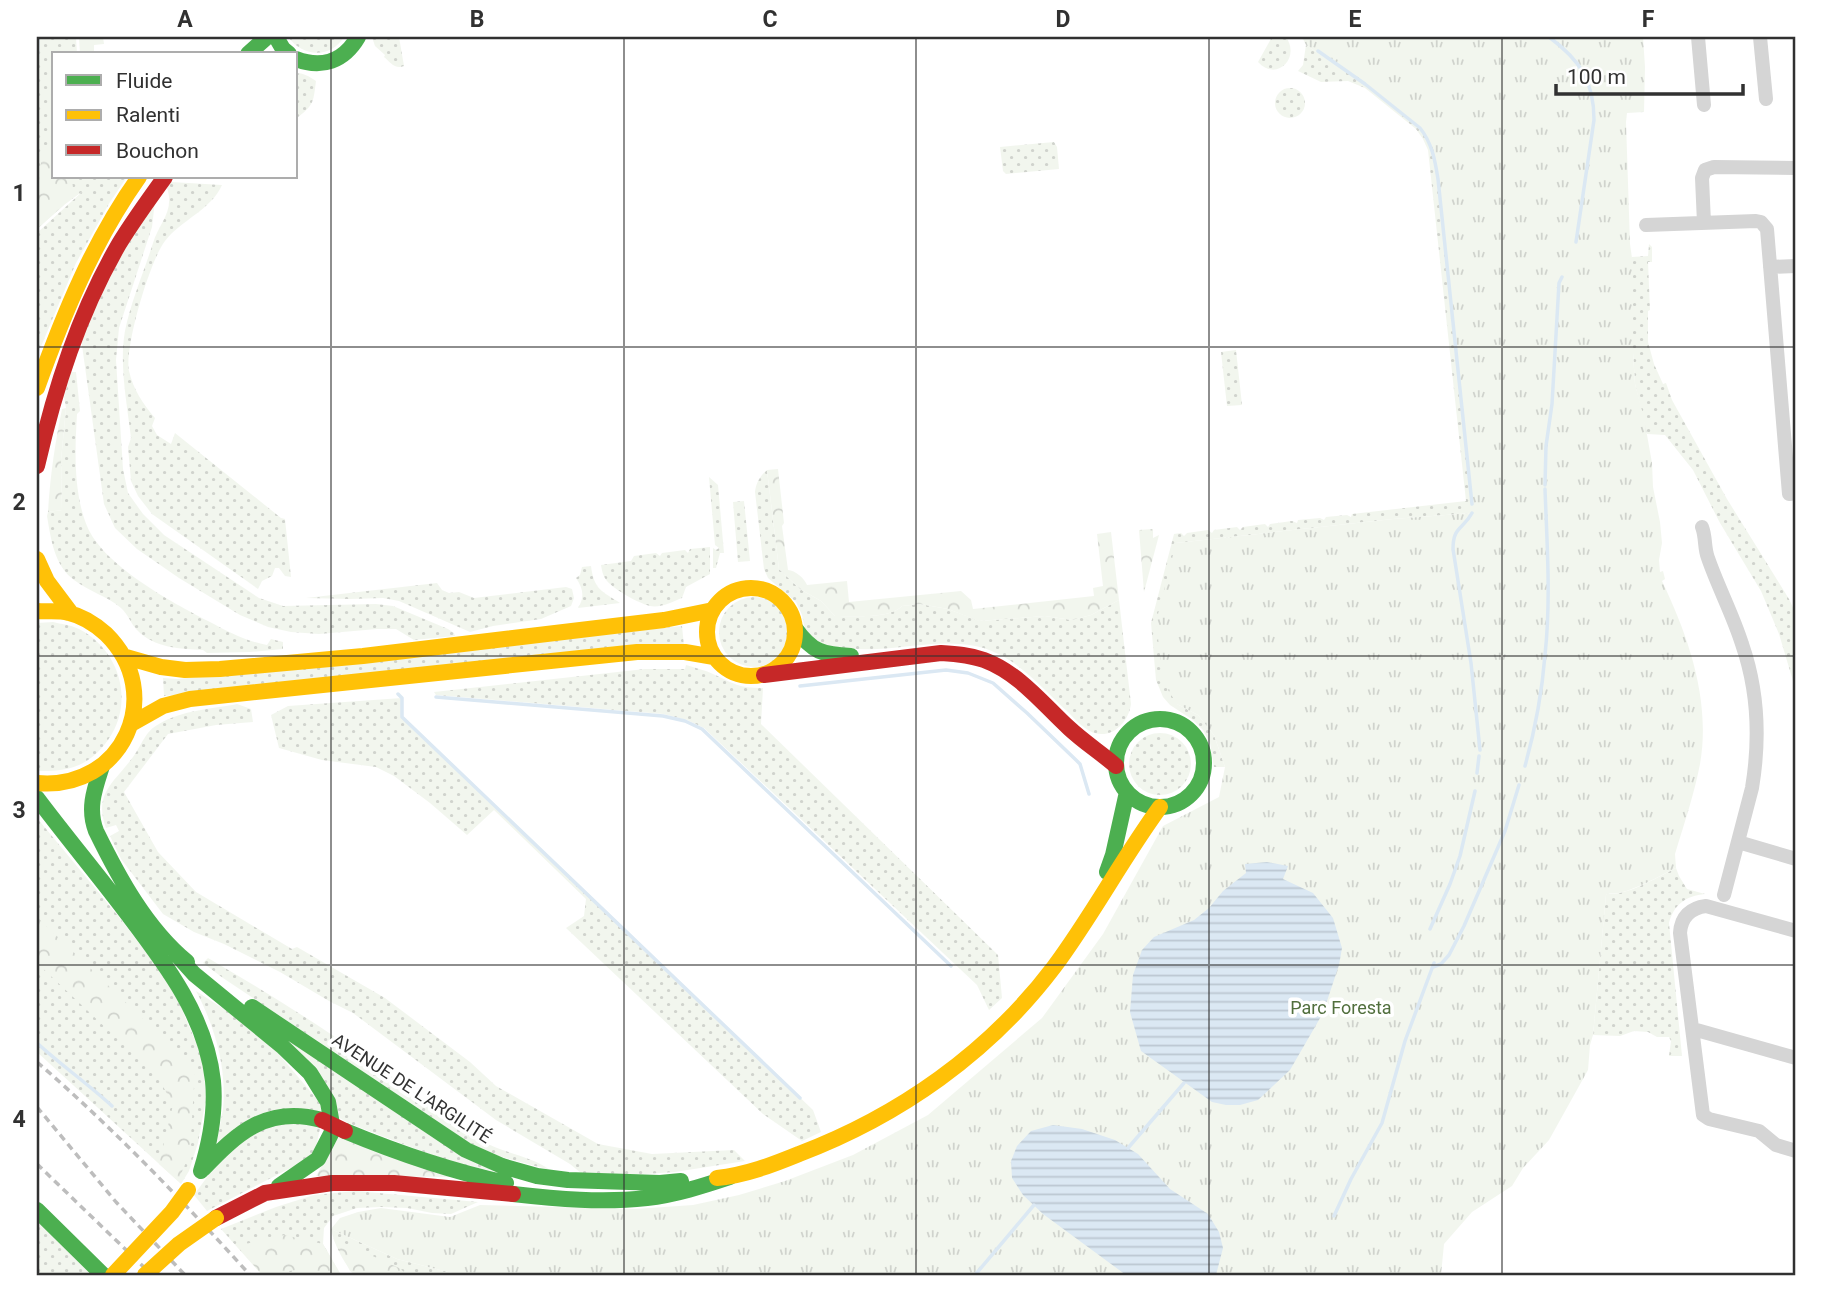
<svg xmlns="http://www.w3.org/2000/svg" width="1833" height="1312" viewBox="0 0 1833 1312" font-family="Roboto,sans-serif">
	<style>
		.grass { fill: url(#grass-dots) }
		.forest { fill: url(#forest-crowns) }
		.park { fill: url(#park-tufts) }
		.garden { fill: #f2f6ee }
		.water { fill: url(#water-rules) }
		.lines { fill: none; stroke-linecap: round; stroke-linejoin: round }
		.stream { stroke: #dbe8f3; stroke-width: 3.5 }
		.street { stroke: #d5d5d5; stroke-width: 14 }
		.fast { stroke: #4caf50; stroke-width: 16 }
		.slow { stroke: #ffc107; stroke-width: 16 }
		.jam { stroke: #c62828; stroke-width: 16 }
		.rail { stroke: #bdbdbd; stroke-width: 3.5; stroke-dasharray: 7 5; stroke-linecap: butt }
		.slow-bridge { stroke: #ffc107; stroke-width: 16 }
		.jam-bridge { stroke: #c62828; stroke-width: 16 }
		.grid { fill: none; stroke: #313131; stroke-width: 2; stroke-opacity: 0.55 }
		.labels { text-anchor: middle; dominant-baseline: central; stroke-width: 7; stroke-linejoin: round; paint-order: stroke }
		.park-label { font-size: 18px; fill: #516f3d; stroke: #fff }
		.street-label { font-size: 18px; fill: #313131; stroke: #fff }
		.neatline { fill: none; stroke: #313131; stroke-width: 2.5 }
		.grid-label { font-size: 23px; text-anchor: middle; font-weight: bold; fill: #313131 }
	</style>
	<defs>
		<pattern id="grass-dots" width="8" height="8" patternUnits="userSpaceOnUse" patternTransform="scale(1.75)"><rect width="8" height="8" fill="#f2f6ee"/><path d="M2 2h.1M6 6h.1" fill="none" stroke="#d0d3cd" stroke-width="1.8" stroke-linecap="round"/></pattern>
		<pattern id="forest-crowns" width="20" height="18" patternUnits="userSpaceOnUse" patternTransform="scale(1.75)"><rect width="20" height="18" fill="#f2f6ee"/><path d="M2 6a3 3 0 1 1 6 0M12 15a3 3 0 1 1 6 0" fill="none" stroke="#d0d3cd"/></pattern>
		<pattern id="park-tufts" width="24" height="20" patternUnits="userSpaceOnUse" patternTransform="scale(1.75)"><rect width="24" height="20" fill="#f2f6ee"/><path d="M3 7l-1-3M5 7V3M7 7l1-3M15 17l-1-3M17 17v-4M19 17l1-3" fill="none" stroke="#d0d3cd"/></pattern>
		<pattern id="water-rules" width="6" height="5" patternUnits="userSpaceOnUse" patternTransform="scale(1.75)"><rect width="6" height="5" fill="#dbe8f3"/><path d="M0 2.5h6" fill="none" stroke="#bcc7d1"/></pattern>
	</defs>
	<rect width="100%" height="100%" fill="#fff"/>
	<path class="grass" d="M37 37H76L77 54H54V177H127L110 202 76 263 37 356V233L83 191 64 205 37 229Z
		M288 37H344C330 59 303 57 288 37Z
		M372 37H399L404 66C395 70 390 62 384 57L385 55 375 46Z
		M1272 37H1286C1301 59 1276 82 1258 62Z
		M1306 45 1365 84 1420 128C1432 143 1435 160 1438 179L1473 509 1472 513 1393 519 1176 543 1177 704 1198 715 1214 735 1225 767H1214L1210 743 1203 730 1193 720 1170 705 1163 697 1156 680 1151 623 1174 534 1181 533 1184 536 1187 533 1208 530 1212 533 1214 530 1237 527 1240 530 1243 527 1265 524 1268 527 1270 524 1292 521 1297 523 1298 520 1320 518 1324 520 1326 517 1347 515 1351 517 1352 514 1466 501 1428 150 1423 139 1416 129 1365 88 1348 81 1321 82 1298 71 1303 65Z
		M296 73C303 73 309 76 316 81 313 104 314 104 296 119Z
		M1275 103a15 15 0 1 1 30 0a15 15 0 1 1-30 0Z
		M1054 142 1057 147 1059 169 1006 174 1003 171 1000 147Z
		M171 182 222 185C211 210 181 220 165 241 150 260 124 348 129 371 133 389 143 404 155 418L152 426 157 435 171 444 175 433 281 518 285 519 291 577 285 576 279 568H275L272 576 262 581 258 589 152 514 138 496 131 481 128 447 131 438C127 403 119 365 125 331 131 301 144 272 153 243 159 223 175 211 167 188Z
		M155 201 152 227 119 328 116 360 123 469 128 493 143 514 164 535 259 598 283 606 376 604 393 606 448 629 454 633 455 636 414 640 396 629H377L319 634 291 632 268 627 240 615 179 578 137 549 115 528 104 504 81 338 119 259Z
		M1649 244 1652 247V262H1648L1650 310 1648 311V342L1654 364 1663 384 1666 383 1672 400 1727 499 1789 599 1796 614V691L1779 634 1761 591 1720 523 1693 470 1665 435 1647 434 1635 384 1633 353 1632 257 1648 256Z
		M1236 350 1242 405 1227 406 1221 352Z
		M71 372H76L80 411 77 414C75 449 73 492 87 526 103 565 171 602 208 621 227 631 245 641 267 645L271 639 283 642V649L250 652 207 653 203 650C181 649 154 648 137 630 131 624 128 614 121 608 107 596 88 591 74 580 54 565 51 539 47 516L48 512 62 510 61 460 66 408 64 397Z
		M767 470 779 569 800 589 821 601 835 616C852 616 890 619 902 606L920 604 948 609 980 621 1045 616 1072 620 1091 615 1119 600 1131 704C1128 726 1106 744 1085 728 1079 724 1074 718 1069 713 1048 694 1029 671 1004 657 965 634 920 647 877 649 857 650 837 648 818 645L805 630 802 615 796 602 768 578 764 569 755 492C756 483 760 476 767 470Z
		M709 477 718 485 724 553H720L716 568H713V548L716 550 719 548 715 545Z
		M744 501 750 561 738 562 733 502Z
		M710 547V574L686 587 682 598C672 602 661 608 650 606 638 603 615 590 607 581 603 576 602 571 601 565L631 561 634 556 656 553 660 556 662 553 685 550 688 553 690 549Z
		M591 566C594 590 602 591 620 603L578 608C585 597 583 588 576 578L580 575 582 567Z
		M437 583 442 590 449 593 459 592 474 598 566 587 572 589 574 598 571 606 541 619 493 626 470 632 399 601 383 598 350 599 306 598Z
		M719 632a35 35 0 1 1 70 0a35 35 0 1 1-70 0Z
		M53 622C61 624 71 625 79 629 120 650 135 702 108 740 101 750 91 760 79 765 65 771 52 771 37 771V623Z
		M682 626 684 646 164 696 163 678 178 679Z
		M686 665C695 668 705 670 713 674 735 684 738 688 763 688L761 724 998 955 1002 998 989 1010 977 985 704 728 687 720 663 714 436 695 434 692 645 669H685Z
		M402 698 403 717 813 1110 821 1132 802 1141 763 1114 566 928 584 916 586 899 494 810 467 835 430 803 394 776 376 767 322 760 279 748 271 715 288 706Z
		M237 704 251 709 253 722 216 725 168 734 124 792 158 852 196 892 292 949 297 947 385 998 470 1062 496 1086 598 1144 652 1154 734 1150 745 1161 675 1172 631 1175 581 1173 570 1164 496 1120 353 1013 329 1001 280 972 224 944 194 932 163 914 121 859 110 836 119 831 116 825 106 828C93 793 115 782 133 757 142 745 145 731 159 724 182 710 212 709 237 704Z
		M1129 764a31 31 0 1 1 62 0a31 31 0 1 1-62 0Z
		M37 818 119 917 172 986 203 1059 206 1099 198 1143 189 1171 181 1184 37 1052Z
		M1676 868 1679 876 1687 889 1705 894C1686 896 1674 904 1669 923L1682 1056H1669L1671 1041 1669 1037H1657L1648 1032 1634 1031 1620 1036 1593 1035 1606 895 1608 893C1624 898 1661 875 1676 868Z
		M208 958C261 989 313 1021 363 1056 403 1083 441 1113 481 1140 503 1154 530 1155 550 1170L498 1156 470 1143 223 978 203 963Z
		M196 991 261 1033 326 1110 217 1142C219 1131 221 1120 223 1109 227 1068 215 1027 196 991Z
		M262 1018 507 1174 450 1162 348 1123 338 1117Z
		M275 1122 321 1124 314 1156 207 1211 194 1195 215 1166 241 1138Z
		M356 1191 478 1202 451 1214 432 1213 407 1208 381 1207 357 1208 333 1216 324 1228 323 1244 341 1275H262L221 1229 276 1207 314 1195Z
		M37 1220 94 1275H37Z
		M331 1229 397 1259 460 1275H355C344 1264 334 1244 331 1229Z"/>
	<path class="forest" d="M43 145 54 153V177H68L73 186 64 205 37 229V199Z
		M66 408 61 460 62 510 48 512C50 477 55 443 62 409Z
		M778 469 784 523 782 526 788 570C795 570 805 579 807 585L847 581 849 602 961 591 971 600 973 609 1094 596 1093 588 1103 586 1097 534 1111 532 1119 600 1091 615 1072 620 1045 616 979 621 948 609 920 604 902 606C890 619 852 616 835 616L821 601 800 589 779 569 767 470Z
		M1153 529V538L1159 535 1144 592 1139 530Z
		M37 917 195 1069 190 1153 178 1181 159 1164 173 1105 158 1077 37 963Z
		M340 1135 462 1177 316 1176Z
		M284 1235 323 1244 341 1275H305L296 1270 262 1275 237 1246Z
		M333 1238 399 1268 408 1275H355L350 1271Z"/>
	<path class="park" d="M1302 37H1643L1645 67 1644 112 1627 113 1626 122 1630 244 1633 265V353L1635 384 1644 418 1652 463 1653 487 1660 522 1662 543 1659 560 1660 572 1663 571 1665 579 1662 581C1689 638 1711 701 1700 764 1694 795 1684 824 1675 854L1676 868C1661 875 1624 897 1609 893L1606 895 1593 1035 1590 1045 1588 1070 1549 1140 1523 1168 1512 1186 1472 1212 1444 1244 1441 1275H460L397 1259 331 1229 340 1218 358 1212 381 1208 450 1217 480 1205 635 1209 693 1205 739 1195 785 1181 853 1155 928 1115 1042 1018 1103 934 1163 826 1219 797 1225 767 1214 735 1198 715 1177 704 1168 690 1163 678 1156 622 1176 543 1393 519 1472 513 1438 179C1435 160 1432 143 1420 128L1365 84 1306 45Z"/>
	<path class="garden" d="M79 37H103L104 44 94 45V54H80Z"/>
	<path class="water" d="M1267 862 1288 866 1283 879 1313 893 1333 918 1342 948 1339 965 1323 1013 1290 1070 1258 1100 1240 1105H1226L1212 1102 1141 1051 1130 1012 1133 975 1142 950 1154 937 1194 920 1209 908 1223 891 1246 873 1245 864Z
		M1053 1125 1082 1129 1115 1140 1138 1154 1170 1189 1208 1214 1219 1232 1223 1248 1216 1275H1126L1043 1214 1023 1195 1012 1178 1011 1161 1017 1146 1031 1131Z"/>
	<g class="lines">
		<path class="stream" d="M1549 37C1580 60 1594 81 1594 120L1576 242
			M1318 51 1365 84 1420 128C1432 143 1435 160 1438 179L1472 504
			M37 74 38 37
			M1545 485 1546 446 1552 404 1559 283 1562 277
			M1472 513C1463 530 1453 526 1453 549L1471 663 1480 750
			M800 686 946 670 968 673 993 683 1027 713 1076 760 1080 764 1089 794
			M398 694 402 698V717L800 1098
			M436 697 663 716 685 721 702 729 951 966
			M1525 766C1535 730 1542 693 1545 655 1551 600 1547 544 1545 489
			M1477 773 1479 756
			M1430 929 1450 884 1460 856 1475 791
			M1433 967 1441 964 1449 955 1464 926 1505 831 1519 785
			M37 1043C61 1065 88 1084 112 1106
			M1128 1148 1184 1083
			M1334 1216 1351 1179 1382 1123 1405 1041 1434 963
			M975 1275 1034 1205"/>
		<path class="street" d="M1698 37 1704 105
			M1760 37 1766 99
			M1704 223 1702 178 1705 170 1714 167 1796 168
			M1646 225 1756 221 1761 222 1767 229 1789 494 1796 493
			M1770 267 1796 266
			M1702 527C1706 537 1704 548 1708 558 1718 587 1733 615 1742 644 1758 690 1760 740 1752 788L1724 895
			M1738 842 1796 859
			M1796 931 1706 906C1690 908 1681 917 1680 933L1703 1115 1709 1119 1759 1131 1776 1145 1796 1151
			M1693 1029 1796 1058"/>
		<path class="fast" d="M276 37 283 49 289 54
			M248 54 267 37
			M296 59C322 69 344 61 358 37
			M795 628C812 652 823 655 851 656
			M1116 763a44 44 0 1 1 88 0a44 44 0 1 1-88 0Z
			M102 766C95 788 87 808 96 831 119 878 146 928 187 962
			M37 798C67 838 99 876 129 916 167 966 206 1017 213 1081 216 1112 210 1142 201 1171
			M1107 872 1113 855 1127 792
			M176 954 194 974 282 1046 310 1073 328 1102 333 1130 318 1159 279 1186
			M252 1007 466 1150 502 1166 537 1176 568 1180 660 1183 681 1181
			M345 1131C398 1153 450 1171 506 1183
			M203 1169C238 1132 268 1105 322 1120
			M513 1194C557 1199 602 1203 647 1198 675 1195 703 1186 730 1177
			M37 1210 103 1275"/>
		<path class="slow" d="M37 388C64 313 93 242 139 177
			M37 559 47 581 71 613
			M707 632a44 44 0 1 1 88 0a44 44 0 1 1-88 0Z
			M37 611C47 612 59 610 69 613 82 616 96 625 106 634 167 694 123 791 37 783
			M126 657 161 667 185 670 220 669 363 656 664 620 713 610
			M131 724 163 706 190 699 637 652H685L714 657
			M717 1178C746 1175 772 1165 799 1154 899 1116 989 1053 1054 967 1092 916 1122 859 1160 807"/>
		<path class="jam" d="M37 466C55 388 79 313 119 244 133 221 149 199 165 177
			M764 675 941 653C956 654 970 655 984 660 1019 673 1043 704 1069 728 1084 742 1101 753 1116 766
			M216 1218 265 1193 332 1183H394L513 1194"/>
		<path class="rail" d="M37 1062C113 1128 182 1200 250 1275
			M37 1107 116 1202 185 1275
			M37 1164 152 1275"/>
		<path class="slow-bridge" d="M113 1275 172 1212 188 1190
			M145 1275 179 1244 216 1218"/>
		<path class="jam-bridge" d="M322 1120 345 1131"/>
	</g>
	<path class="grid" d="M331 37V1275M624 37V1275M916 37V1275M1209 37V1275M1502 37V1275M37 347H1796M37 656H1796M37 965H1796"/>
	<g class="labels">
		<g class="park-label">
			<text x="1341" y="1007">Parc Foresta</text>
		</g>
		<g class="street-label">
			<text transform="translate(412 1088) rotate(33)">AVENUE DE L'ARGILITÉ</text>
		</g>
	</g>
	<rect width="1833" height="1312" fill="none" stroke="#ffffff" stroke-width="77"/>
	<rect x="52" y="52" width="245" height="126" fill="#ffffff" stroke="#adadad" stroke-width="2"/>
	<rect x="66" y="75" width="35" height="10" fill="#4caf50" stroke="#adadad" stroke-width="2"/>
	<text x="116" y="88" font-size="21" fill="#313131">Fluide</text>
	<rect x="66" y="110" width="35" height="10" fill="#ffc107" stroke="#adadad" stroke-width="2"/>
	<text x="116" y="122" font-size="21" fill="#313131">Ralenti</text>
	<rect x="66" y="145" width="35" height="10" fill="#c62828" stroke="#adadad" stroke-width="2"/>
	<text x="116" y="158" font-size="21" fill="#313131">Bouchon</text>
	<path d="M1556 84v10h187v-10" fill="none" stroke="#313131" stroke-width="3.5"/>
	<text x="1567" y="84" font-size="21" fill="#313131" stroke="#ffffff" stroke-width="5" paint-order="stroke">100 m</text>
	<rect x="38" y="38" width="1756" height="1236" class="neatline"/>
	<g class="grid-label">
		<text x="185" y="27">A</text>
		<text x="477" y="27">B</text>
		<text x="770" y="27">C</text>
		<text x="1063" y="27">D</text>
		<text x="1355" y="27">E</text>
		<text x="1648" y="27">F</text>
		<text x="19" y="201">1</text>
		<text x="19" y="510">2</text>
		<text x="19" y="818">3</text>
		<text x="19" y="1127">4</text>
	</g>
</svg>
